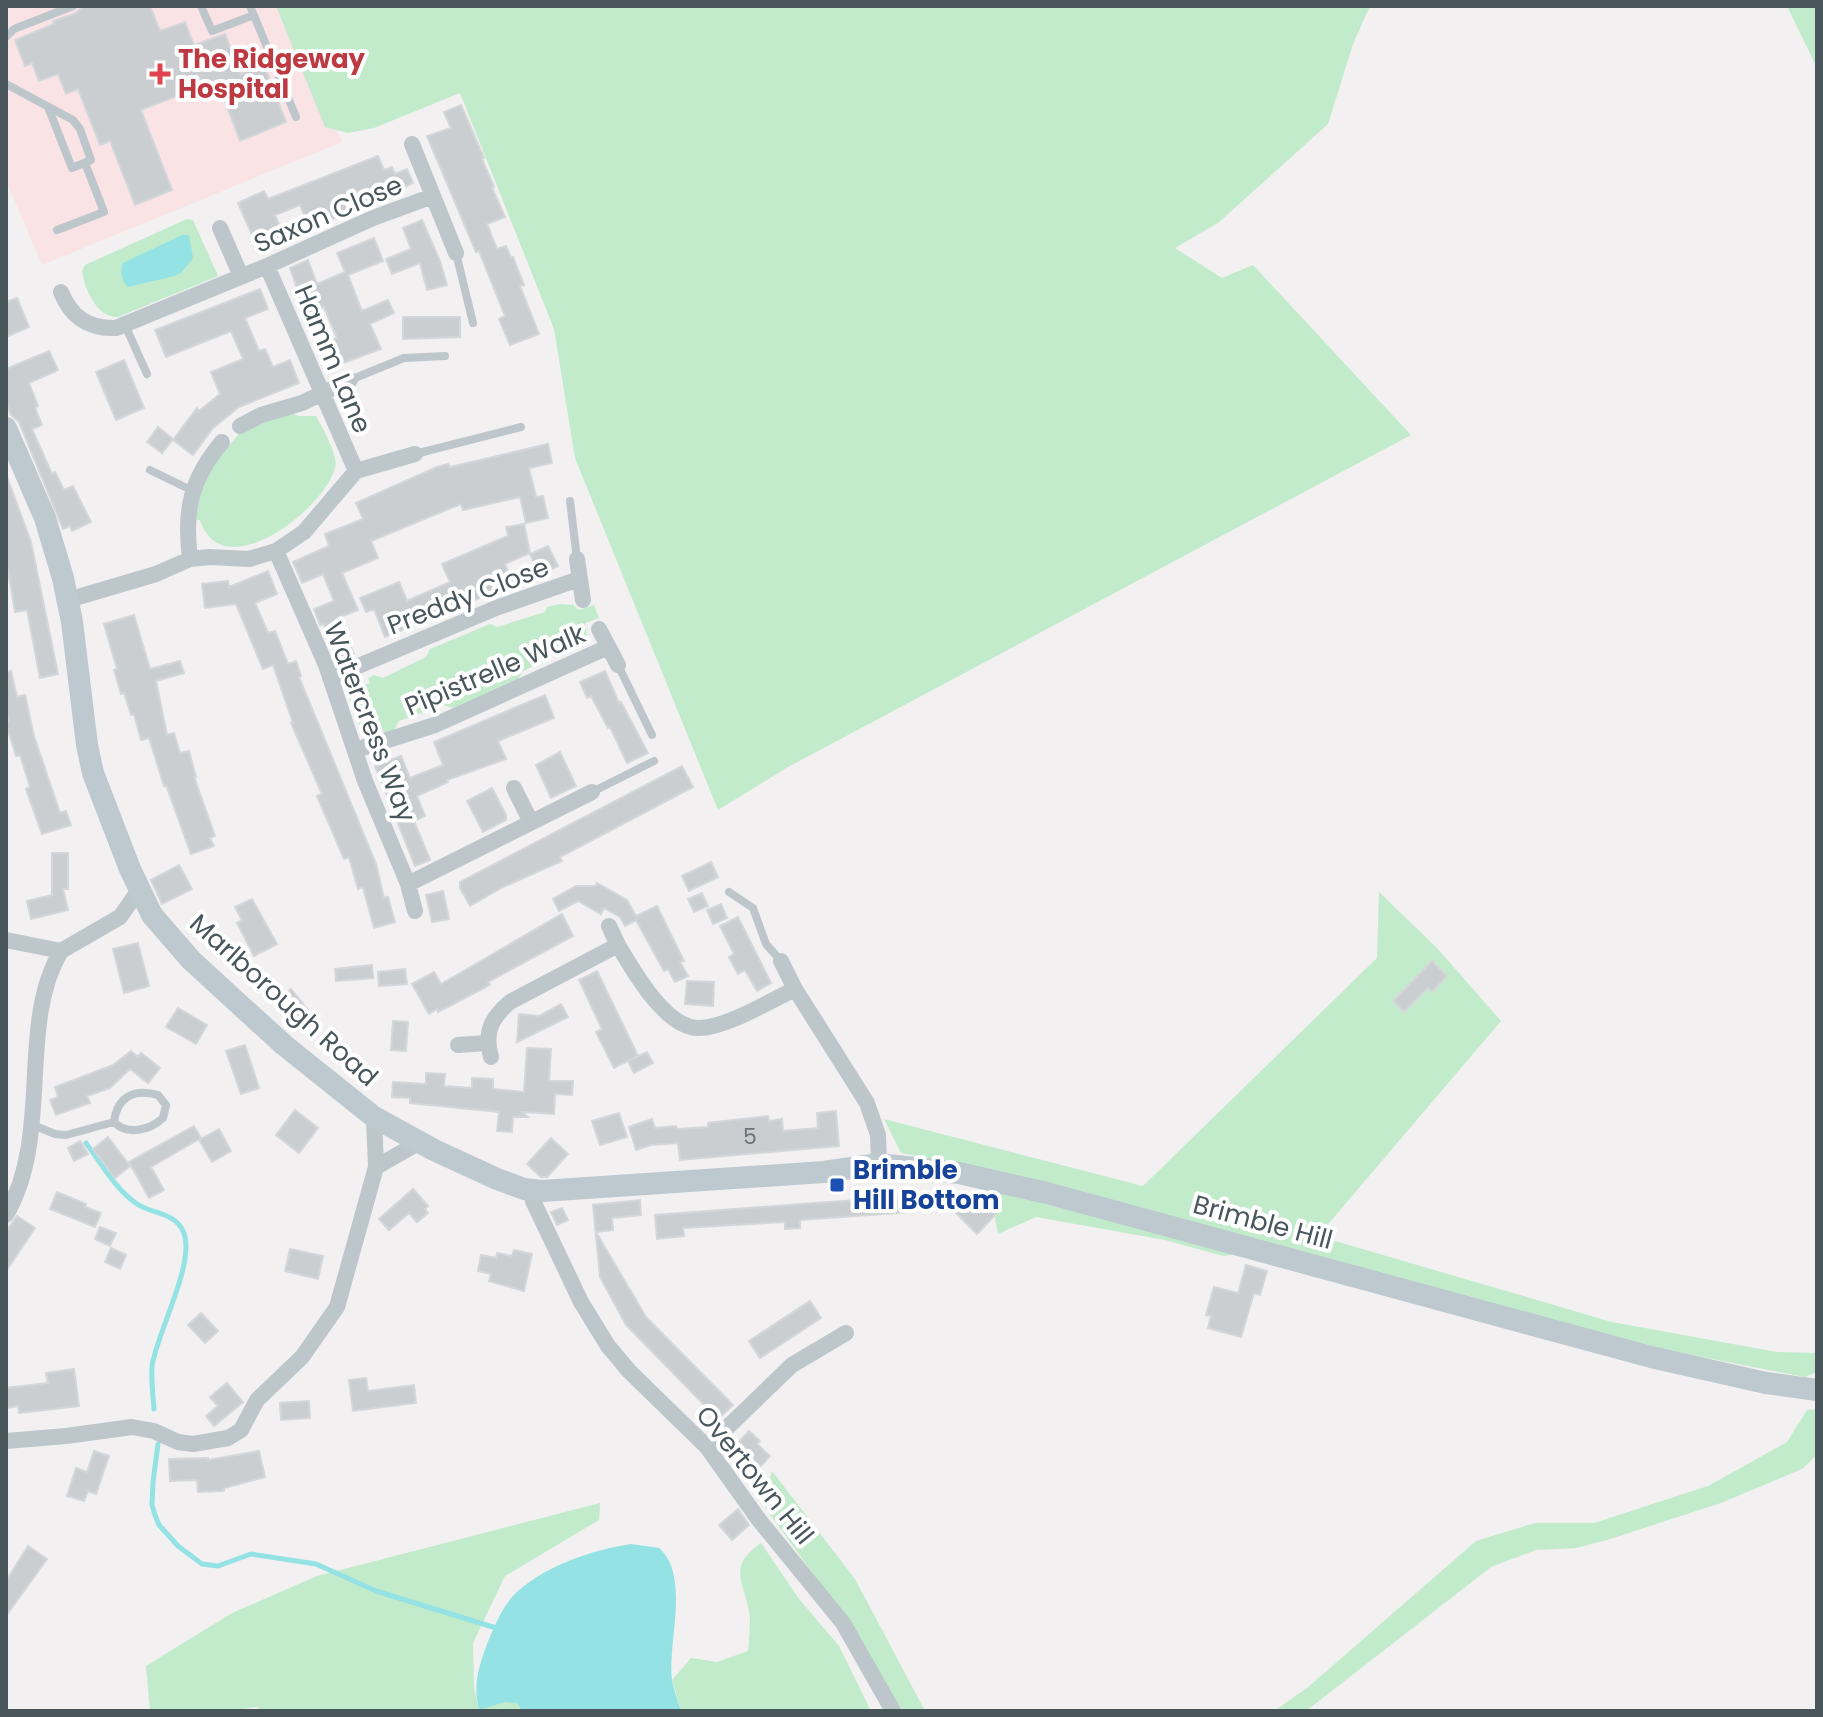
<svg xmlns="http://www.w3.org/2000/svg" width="1823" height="1717" viewBox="0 0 1823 1717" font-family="Poppins,sans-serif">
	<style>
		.medical { fill: #f9e3e5 }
		.green { fill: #c2ebcb }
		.water { fill: #94e2e3 }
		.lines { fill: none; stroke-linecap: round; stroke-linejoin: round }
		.stream { stroke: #94e2e3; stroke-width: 5 }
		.building { fill: #caced1; stroke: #d4d7da; stroke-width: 2 }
		.lane { stroke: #bcc6cb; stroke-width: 8 }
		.street { stroke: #bcc6cb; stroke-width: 16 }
		.secondary { stroke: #bdc9cf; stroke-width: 22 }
		.health-dot { fill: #e0444e; stroke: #fff; stroke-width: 3 }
		.transit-dot { fill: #1a4fb4; stroke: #fff; stroke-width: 3 }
		.labels { text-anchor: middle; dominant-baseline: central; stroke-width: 8; stroke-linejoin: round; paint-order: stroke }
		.number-label { font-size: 22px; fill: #697478 }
		.health-label { font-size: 26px; font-weight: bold; fill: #be3a42; stroke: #fff; text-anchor: start }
		.street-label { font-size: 26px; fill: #49565b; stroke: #fff }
		.transit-label { font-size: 26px; font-weight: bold; fill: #164399; stroke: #fff; text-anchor: start }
	</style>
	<rect width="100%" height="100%" fill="#f2f0f0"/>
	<path class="medical" d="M6 6H287L342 142 42 265 6 180Z"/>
	<path class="green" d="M276 6H1370L1353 44 1328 124 1218 223 1175 248 1222 278 1253 265 1411 435 788 767 718 810 575 458 554 329 460 93 374 128 348 133 325 127Z
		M1787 6H1817V68Z
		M187 219 193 220 218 276 118 317C97 318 85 290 82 271L85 265Z
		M291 412 298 416H316C322 427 339 456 335 468 323 511 222 588 200 520H195L202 486 219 457 239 434 276 415Z
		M560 604 573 605 579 610 594 605 599 618 585 623 587 635 582 646 563 649 522 672 517 682 453 708 444 705 399 721 394 730 384 733 382 728 371 733 361 730 349 697 355 688 370 683 368 678 374 675 383 678 426 657 430 649 490 624 497 627 545 612 547 607Z
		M1379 892 1437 948 1501 1021 1318 1236 1612 1322 1777 1352 1817 1353V1372L1805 1377 1656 1348 1284 1248 1223 1256 1165 1240 1036 1217 998 1234 986 1170 901 1153 884 1119 1143 1186 1377 958Z
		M1817 1409V1455L1802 1469 1721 1503 1607 1540 1576 1548 1536 1550 1491 1567 1306 1711H1274L1307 1688 1476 1541 1535 1523H1594L1708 1486 1787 1442 1807 1410Z
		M772 1471 855 1579 925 1711H886L867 1649 762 1503Z
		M600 1503 599 1520 505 1576 473 1643 474 1688 479 1709 505 1702H517L522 1711H259L258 1707 226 1711H150L146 1666 232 1613 317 1576Z
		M761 1543 799 1599 839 1646 871 1711H681L672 1680 691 1658 717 1662 748 1651C749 1640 750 1629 750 1618 747 1585 724 1568 761 1543Z"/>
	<path class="water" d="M182 235H189L193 258 182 272 174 276 128 287C121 280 120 272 123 263Z
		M631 1544 659 1548C691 1576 667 1643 672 1681 674 1691 678 1701 681 1711H522L517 1703 505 1702 479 1710C473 1685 478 1669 487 1644 494 1627 503 1604 518 1591 548 1565 592 1550 631 1544Z"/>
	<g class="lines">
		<path class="stream" d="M86 1143C101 1163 116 1190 137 1204 152 1214 174 1212 183 1231 197 1261 157 1332 152 1366 151 1381 153 1395 154 1409
			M158 1444 153 1482 152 1505 155 1515 159 1525 178 1546 202 1564 218 1566 251 1554 316 1564 376 1591 493 1627"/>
	</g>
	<path class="building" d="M84 6H150L160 31 185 22 194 45 225 34 241 74 264 65 286 122 240 141 217 80 141 110 172 190 135 205 110 141 100 145 78 89 66 94 58 74 39 81 32 63 25 66 15 40 54 24 53 21 76 13Z
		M461 105 484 158 482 159 494 187 492 188 505 217 487 224 497 249 506 246 511 258 513 257 524 285 520 286 539 334 510 345 499 319 505 316 479 251 476 252 427 136 451 128 444 112Z
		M378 156 384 170 392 167 395 174 407 169 413 183 389 194 390 198 370 206 368 202 310 230 300 205 275 215 287 242 260 253 238 203 264 191 268 199Z
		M422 220 440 261 447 285 427 290 420 263 392 274 386 259 411 249 403 228Z
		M374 238 383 261 348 275 362 311 388 300 394 313 370 324 381 349 327 369 317 346 337 338 324 307 306 315 290 268 308 260 317 284 345 272 337 253Z
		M260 289 268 309 245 318 259 351 265 349 273 367 290 360 299 383 239 407 213 428 193 455 173 440 197 408 199 411 220 394 211 372 243 359 231 331 166 357 155 330Z
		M17 298 29 327 6 337V302Z
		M403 317H460V337L403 339Z
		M49 351 58 370 29 383 38 406 35 408 42 425 32 429 52 474 55 472 64 490 73 486 91 522 72 531 70 526 63 529 19 422 11 415 6 402V369Z
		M124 360 144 408 116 420 96 372Z
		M158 427 173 439 162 453 147 442Z
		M548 444 552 463 529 468 536 497 543 496 548 518 526 523 520 497 463 510 461 504 371 541 378 558 342 573 358 610 338 618 354 654 340 660 324 624 320 625 314 609 334 601 323 574 302 583 293 562 329 546 325 534 363 519 356 503 437 467 448 464 450 467Z
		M7 477 31 542 58 674 40 678 27 610 15 612 6 558Z
		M524 524 530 553 505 564 513 584 475 600 474 596 448 608 449 611 385 637 374 609 366 612 360 598 399 582 407 601 450 582 442 564 508 536 506 527Z
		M548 546 558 566 540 575 530 554Z
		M268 571 277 594 255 603 268 633 275 631 288 664 296 661 301 676 299 677 376 864 384 898 388 897 395 922 374 928 363 887 358 889 349 857 344 859 317 796 322 794 291 723H293L273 665 263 669 236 604 205 608 202 584 228 581 229 587Z
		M134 615 150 669 180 661 184 673 156 681 167 735 174 733 180 753 189 751 196 777H194L215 836 210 838 214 846 191 854 166 785 164 786 149 738 141 740 134 714 131 715 124 693 121 694 114 670 117 669 104 624Z
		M11 671 17 697 25 695 34 736 60 813 66 811 71 825 42 834 26 789 30 787 20 755 16 756 6 723 9 722 6 710V672Z
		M605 671 619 703 621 702 648 753 627 763 610 727 608 728 591 696 587 698 580 682Z
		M545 695 554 718 498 741 506 759 447 780 448 782 417 796 425 816 414 821 430 860 415 866 375 766 401 756 410 778 443 765 434 742Z
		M560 752 576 786 551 798 536 765Z
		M682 766 693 787 560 857 562 861 503 887 470 906 460 888V882Z
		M492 788 506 815V820L483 832 467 801Z
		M52 853H68V889H63L68 910 31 919 27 901 52 895Z
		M711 862 718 877 689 891 682 876Z
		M179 865 192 889 162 904 151 880Z
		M597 883 627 900 636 916 657 906 684 961 680 962 688 976 675 982 668 969 664 971 636 920 625 926 620 917 604 908 601 914 578 901 559 911 553 899 576 886H595Z
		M443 891 449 919 432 922 426 895Z
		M702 893 708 906 694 912 688 899Z
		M252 899 277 944 254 956 237 923 242 920 235 907Z
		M721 904 727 918 713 924 707 910Z
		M562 914 573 936 488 982 490 985 438 1012 437 1009 429 1014 412 984 434 972 441 984Z
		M738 917 771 983 757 991 745 970 738 974 729 957 734 954 720 926Z
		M138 943 149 986 124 993 113 949Z
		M1432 961 1447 976 1432 992 1428 988 1404 1012 1393 1001Z
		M372 965 373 978 336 981 335 969Z
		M405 969 407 984 379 986 378 972Z
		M597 971 638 1056 614 1068 596 1032 602 1029 579 980Z
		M687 981 714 982 713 1006 685 1004Z
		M291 989 309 1011 298 1020 280 998Z
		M561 1004 568 1017 517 1042 519 1014 539 1016Z
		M178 1008 207 1025 196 1044 166 1027Z
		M393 1021 408 1022 406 1051 391 1050Z
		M245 1045 259 1088 241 1094 226 1051Z
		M527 1048 551 1049 549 1081H573L572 1095 555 1094 554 1114 522 1112 528 1117H513L512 1132 497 1131 499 1112 410 1103V1098L392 1097 393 1082 426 1084V1073L445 1074 444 1086 472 1088V1078L493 1079V1089L524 1092Z
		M131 1051 138 1057 141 1053 160 1068 148 1083 130 1069 110 1088 87 1096 90 1103 56 1115 50 1100 58 1097 55 1087 113 1065Z
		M647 1052 653 1063 634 1073 628 1061Z
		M295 1110 318 1128 299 1153 276 1135Z
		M836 1111 839 1146 680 1160 678 1143 651 1145 636 1150 629 1127 652 1119 655 1128 676 1126 677 1129 708 1127V1123L768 1116 769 1121 782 1119 783 1131 818 1128 817 1113Z
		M619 1113 627 1137 600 1145 592 1121Z
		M194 1126 201 1138 151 1167 164 1190 149 1198 129 1162Z
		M219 1129 231 1151 212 1162 199 1140Z
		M108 1137 130 1166 115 1178 93 1149Z
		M551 1138 568 1154 547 1177H541L527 1164Z
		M80 1141 88 1154 74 1161 68 1148Z
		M413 1189 428 1206 425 1209 428 1213 417 1222 409 1213 389 1230 379 1219Z
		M57 1192 86 1204 85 1207 101 1213 95 1227 50 1209Z
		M976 1194 996 1214 977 1234 956 1213Z
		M909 1196 910 1212 800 1220V1228L785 1229V1222L683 1228 684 1236 657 1239 655 1215Z
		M640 1200 641 1215 612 1218 613 1230 596 1232 646 1317 733 1405 718 1419 626 1325 600 1277 593 1205Z
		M562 1208 568 1220 557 1225 551 1212Z
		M17 1216 35 1228 6 1271V1232Z
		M100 1227 116 1233 110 1246 95 1239Z
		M111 1248 126 1255 120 1269 105 1262Z
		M290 1249 323 1256 318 1279 285 1271Z
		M514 1250 532 1254 524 1291 489 1281 491 1274 478 1271 481 1255 496 1258 497 1253 512 1256Z
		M1246 1265 1267 1271 1260 1295 1254 1293 1241 1337 1208 1328 1211 1316 1206 1315 1214 1287 1238 1293Z
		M810 1301 821 1318 760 1358 749 1341Z
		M201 1313 218 1331 205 1343 188 1325Z
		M74 1369 79 1406 19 1413 18 1406 6 1408V1388L48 1383 46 1373Z
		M366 1378 368 1391 414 1385 416 1403 353 1411 349 1380Z
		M227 1383 243 1402 214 1426 206 1416 218 1406 210 1397Z
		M309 1401 310 1418 281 1420 280 1403Z
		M749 1431 760 1441 757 1444 770 1456 759 1468 735 1446Z
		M94 1451 109 1456 96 1494 88 1491 84 1501 67 1496 76 1468 87 1472Z
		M259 1451 265 1477 224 1488V1491L198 1492 197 1480 170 1481 169 1459 208 1458V1460Z
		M738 1509 749 1525 732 1540 719 1525Z
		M28 1546 47 1559 6 1616V1581Z"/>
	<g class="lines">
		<path class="lane" d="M201 6 212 31 254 15
			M250 6 296 117
			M6 37 14 29 73 6
			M6 84 73 120 80 129 91 160 72 168 48 107
			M57 230 104 212 85 163
			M456 253 473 323
			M125 325 147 374
			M350 380 404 358 445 356
			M415 454 521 427
			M150 470 193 491
			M570 501 577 559
			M618 665 652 735
			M592 792 654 761
			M729 892 753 908 766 944 781 961
			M33 1125 55 1134 66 1135 114 1122C117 1097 134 1088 158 1095L166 1105 163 1118C150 1130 127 1136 114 1122"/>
		<path class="street" d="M412 144 456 253
			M220 228 241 276
			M267 266 356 471
			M61 292C71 317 88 329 116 328L267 266 373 218 433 196
			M240 426 261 415 302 403 350 380
			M276 551 326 665 365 781 408 884 415 911
			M190 559C184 511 190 480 222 442
			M577 559 583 600
			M68 600 156 574 190 559 209 557 249 559 276 551 304 532 356 471 415 454
			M599 629 618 665
			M330 678 496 608 579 579
			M356 750 435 725 608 647
			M514 788 531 822
			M408 884 592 792
			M609 926 618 945
			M6 940 61 951 120 917 139 890
			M781 961 795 989
			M458 1045 487 1043
			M491 1057C484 1033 491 1018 510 1002L618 945C633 970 664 1026 697 1028 724 1029 770 1001 795 989L867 1103 878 1135 879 1164
			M374 1117 376 1167
			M532 1190 533 1201 581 1302 608 1346 629 1371 707 1447 759 1520 843 1623 893 1711
			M6 1215C53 1134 17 1025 61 951
			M6 1441 66 1436 132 1427 154 1431 178 1442 193 1444 228 1438 241 1430 257 1400 302 1357 337 1307 376 1167 420 1142
			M707 1447 792 1365 846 1333"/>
		<path class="secondary" d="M6 428 45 518 63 578 72 622 87 745 93 773 130 869 152 915 191 960 240 1005 284 1045 374 1117 434 1150 497 1179 524 1189 542 1191 824 1172 879 1164 959 1173 1047 1193 1651 1357 1766 1383 1817 1390"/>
	</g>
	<path class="health-dot" d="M156 62h8v8h8v8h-8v8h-8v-8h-8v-8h8z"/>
	<rect class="transit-dot" x="829" y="1177" width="16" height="16" rx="4"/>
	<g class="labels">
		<g class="number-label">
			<text x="750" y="1136">5</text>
		</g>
		<g class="health-label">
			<text x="178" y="59">The Ridgeway<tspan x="178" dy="30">Hospital</tspan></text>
		</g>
		<g class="street-label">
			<text transform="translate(328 214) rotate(-23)">Saxon Close</text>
			<text transform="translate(333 359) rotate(67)">Hamm Lane</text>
			<text transform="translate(468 596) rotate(-21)">Preddy Close</text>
			<text transform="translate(495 670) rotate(-23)">Pipistrelle Walk</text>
			<text transform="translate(370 722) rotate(69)">Watercress Way</text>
			<text transform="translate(284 1000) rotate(42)">Marlborough Road</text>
			<text transform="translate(1263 1222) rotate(15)">Brimble Hill</text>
			<text transform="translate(755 1475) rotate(51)">Overtown Hill</text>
		</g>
		<g class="transit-label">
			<text x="853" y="1170">Brimble<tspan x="853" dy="30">Hill Bottom</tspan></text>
		</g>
	</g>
	<rect width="1823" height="1717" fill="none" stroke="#49565b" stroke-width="16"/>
</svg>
